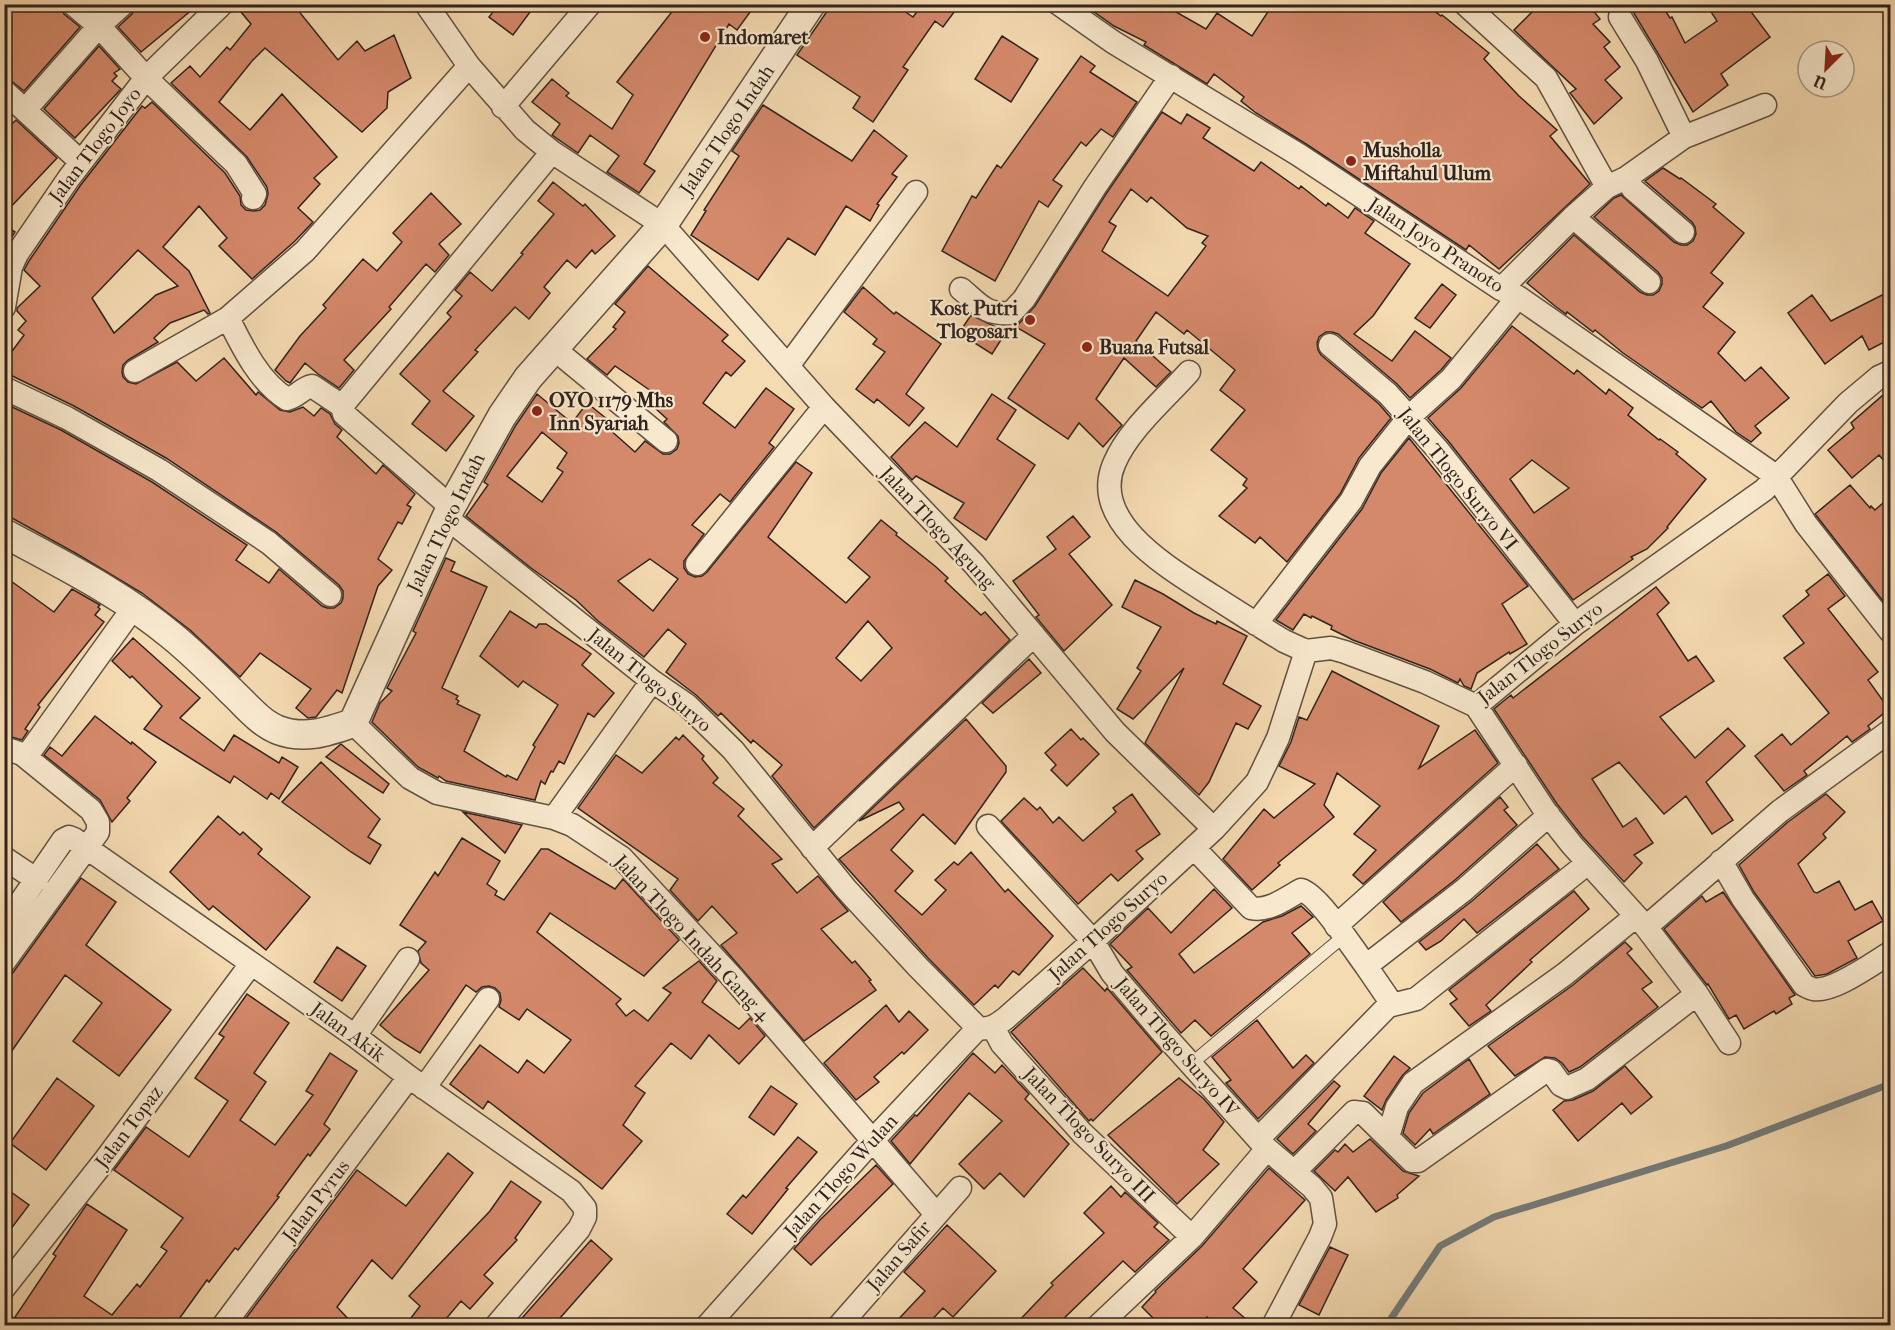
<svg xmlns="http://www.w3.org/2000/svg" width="1895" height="1330" viewBox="0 0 1895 1330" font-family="'IM FELL French Canon',serif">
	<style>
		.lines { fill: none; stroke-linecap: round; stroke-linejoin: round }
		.stream { stroke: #747c7b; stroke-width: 7 }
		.building { fill: #d5896b; stroke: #30231e; stroke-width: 1.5; fill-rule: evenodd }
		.service-casing { stroke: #615143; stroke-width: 14 }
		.minor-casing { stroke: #615143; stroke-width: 25 }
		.tertiary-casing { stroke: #615143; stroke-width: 31 }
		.service { stroke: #f8e8cd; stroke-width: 12 }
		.minor { stroke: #f8e8cd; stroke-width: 22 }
		.tertiary { stroke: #f8e8cd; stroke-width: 28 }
		.poi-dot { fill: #8f2418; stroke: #f8e8cd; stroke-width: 2 }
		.labels { text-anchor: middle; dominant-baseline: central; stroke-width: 4.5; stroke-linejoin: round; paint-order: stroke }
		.poi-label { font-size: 20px; font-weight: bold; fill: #30231e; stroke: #f8e8cd; text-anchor: start }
		.street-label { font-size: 20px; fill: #30231e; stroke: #f8e8cd }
	</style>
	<rect width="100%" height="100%" fill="#f5dbb2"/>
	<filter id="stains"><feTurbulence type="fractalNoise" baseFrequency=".00333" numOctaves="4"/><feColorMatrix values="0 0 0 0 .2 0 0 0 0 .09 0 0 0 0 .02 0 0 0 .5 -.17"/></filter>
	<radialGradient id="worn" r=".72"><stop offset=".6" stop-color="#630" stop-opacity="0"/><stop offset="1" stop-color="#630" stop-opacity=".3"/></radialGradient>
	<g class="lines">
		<path class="stream" d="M1386 1326 1440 1246 1494 1217 1726 1146 1890 1084"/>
	</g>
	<path class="building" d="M4 4H60L64 14 80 27 24 91 4 75Z
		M136 4H199L141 52 118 27 132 14Z
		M251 4H293L338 60 357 41 365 51 394 35 411 78 388 92 387 108 362 132 265 48 252 61 219 102 250 130 282 94 337 157 314 178 320 184 298 208 313 222 295 241 252 279 219 246 227 238 199 206 163 247 189 271 210 313 208 314 204 310 170 323 154 338 158 342 128 360 123 365 122 372 123 377 128 382 136 384 177 362 196 381 224 358 256 395 258 392 280 410 290 412 303 407 314 416 321 408 330 414 335 424 342 430 337 437 376 474 383 465 415 494 407 505 411 507 402 524 398 522 378 559 392 570 378 586 342 693 337 690 316 717 308 718 296 708 311 689 260 653 240 677 190 630 142 593 77 554 12 518 4 517V414L10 406 61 430 152 482 247 545 236 560 269 583 279 569 322 606 327 608H334L341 603 343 598V591L339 585 276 532 166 458 74 406 4 372V362L24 335 18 330 26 321 17 311V308L40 286 24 270 29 261 80 186 142 106 145 108 152 102 225 173 240 196 241 205 246 210 254 211 260 210 265 205 268 194 267 187 247 157 171 83 190 66 200 77 227 47 230 50 251 24 241 12ZM138 250 178 286 156 295 114 333 92 298Z
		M499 4H536L513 35 489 17Z
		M678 4H756L737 30 729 24 644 164 655 171 639 193 607 172 619 156 590 135 578 153 552 135 560 124 532 102 552 79 569 93 566 96 612 129 633 95 617 82Z
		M832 4H894L913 17 919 9 914 4H960L943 27 935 21 903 67 908 70 873 122 853 108 860 97 797 55Z
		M1083 4H1162L1206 29 1217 13 1252 36 1273 4H1425L1441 16 1442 15 1489 53 1484 59 1519 96 1557 130 1550 136 1590 184 1499 269 1469 245 1466 250 1306 144 1256 113 1241 101 1244 97 1214 74 1207 84 1144 45 1146 42 1114 26Z
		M1540 4H1588L1600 19 1593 24 1610 42 1604 47 1620 67 1605 80 1622 98 1594 124 1570 93 1576 89 1514 30Z
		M1641 4H1661L1670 18 1672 17 1685 43 1717 21 1706 4 1746 5 1770 37 1721 74 1728 85 1693 112 1632 10Z
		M1002 36 1038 59 1011 102 975 79Z
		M99 46 120 69 114 73 117 76 112 81 121 89 75 138 44 109Z
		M1081 56 1095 66 1090 72 1137 102 1113 137 1101 129 1086 146 1081 142 1053 180 1062 186 1048 207 1039 201 995 281 942 251 972 196 976 198 997 165 1001 168Z
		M763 105 852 161 874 130 907 156 892 174 897 177 877 204 879 205 870 221 846 206 815 255 788 238 758 280 691 235 706 211 704 210 739 156 732 151Z
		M1162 112 1181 124 1187 114 1210 128 1203 138 1254 171 1261 162 1299 189 1301 186 1326 206 1328 203 1348 218 1355 208 1374 221 1365 233 1410 264 1373 316 1354 334 1392 361 1415 331 1451 358 1441 370 1410 398 1397 384 1338 334 1332 332H1326L1319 337 1317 343 1318 350 1321 355 1379 404 1391 418 1359 458 1340 494 1287 562 1260 537 1255 543 1219 516 1247 488 1243 485 1247 479 1211 450 1245 410 1220 390 1235 370 1187 330 1184 334 1156 312 1136 341 1171 372 1156 387 1124 358 1096 399 1122 425 1103 447 1079 423 1068 439 1008 398 1045 344 1016 327 1035 306 1106 194ZM1131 189 1147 202 1151 197 1187 228 1208 236 1202 243 1206 246 1168 296 1102 251 1116 226 1109 222Z
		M16 120 57 158 4 214V132Z
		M1663 168 1680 179 1681 178 1716 204 1713 207 1744 233 1711 273 1723 283 1703 307 1735 332 1718 353 1745 381 1761 367 1789 398 1755 426 1761 433 1751 442 1736 432 1711 401 1702 408 1623 353 1595 330 1593 332 1567 312 1566 314 1555 306 1527 283 1574 235 1640 292 1647 295H1653L1659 291 1662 284V278L1658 272 1594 217 1614 198 1621 195 1674 242 1681 245H1687L1693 241 1696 234 1695 227 1692 222 1645 181Z
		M553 182 583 206 585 204 615 236 595 254 592 250 576 268 567 260 544 287 550 293 529 319 515 307 475 350 478 352 443 391 474 416 446 451 412 424 430 401 400 374 451 317 447 313 462 296 455 290 470 272 492 291 523 254 521 253 554 214 538 201Z
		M431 193 461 224 439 244 449 255 435 272 426 264 389 307 391 309 344 360 354 370 339 388 318 374 305 363 290 383 286 381 275 370 300 336 326 308 323 305 363 259 377 271 402 242 393 233Z
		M4 225 15 232 4 249Z
		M648 266 728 335 722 341 745 361 731 376 726 372 703 403 735 428 766 388 794 409 769 443 774 447 730 502 720 494 692 525 704 534 684 561V568L688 574 695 577 702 576 707 572 796 462 812 473 768 537 846 603 870 577 848 558 881 520 897 533 896 535 935 566 948 578 945 581 981 615 985 612 1010 640 814 828 772 776 782 765 753 740 751 743 721 713 718 716 696 695 666 672 686 644 668 629 644 657 598 621 576 600 531 568 466 516 488 485 484 482 516 425 537 394 572 423 587 403 612 423 608 428 635 452 645 441 663 454H670L677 449 679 443 678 436 664 422 667 419 644 398 651 391 615 366 607 375 587 359 616 329 613 327 625 312 615 304ZM542 432 567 453 557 468 563 472 542 502 507 476ZM650 559 678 579 653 611 618 581ZM868 621 892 648 861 681 836 658Z
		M1442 284 1456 295 1430 328 1415 318Z
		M863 287 894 314 896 312 941 344 906 394 924 408 909 426 877 399 874 403 856 389 885 352 873 344 877 339 844 312Z
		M1890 291V339L1869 350 1862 336 1825 364 1788 313 1812 295 1831 321Z
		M971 315 1006 332 992 354 959 333Z
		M1512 326 1574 374 1577 370 1606 394 1609 389 1633 408 1628 415 1659 440 1660 439 1678 452 1676 454 1706 479 1667 527 1668 528 1647 549 1631 557 1633 559 1573 600 1449 442 1428 418 1461 388ZM1532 460 1569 488 1534 513 1510 479Z
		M1890 389V468L1879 455 1852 478 1828 450 1854 428 1851 423Z
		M992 394 1016 410 997 439 1035 465 986 540 954 518 964 503 916 476 912 480 891 457 925 422 957 447Z
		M1409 438 1528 586 1502 604 1527 644 1510 654 1509 652 1477 673 1471 689 1464 686 1460 679 1458 683 1430 669 1353 640 1331 629 1332 626 1312 616 1311 618 1304 614 1293 630 1276 620 1362 509 1381 473Z
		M1850 485 1870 508 1871 506 1875 510 1890 497V610L1815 514Z
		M1073 516 1090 537 1069 554 1112 605 1064 651 1036 617 1039 615 1013 581 1056 549 1047 537Z
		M446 558 455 562 451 571 487 587 442 688 458 696 456 699 459 701 457 704 480 715 464 751 506 777 507 775 517 780 535 747 533 745 558 705 523 681 518 687 480 656 510 611 536 628 539 624H546L591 654 582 665 614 693 594 717 588 713 564 764 559 761 553 772 551 771 545 784 541 781 535 800 446 781 439 776 438 778 418 767 372 722 380 703 392 691 387 688 416 633 413 631Z
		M1828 574 1845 596 1828 609 1878 672 1868 680 1889 709 1868 726 1870 729 1852 742 1847 736 1804 771 1807 775 1784 791 1755 756 1782 734 1791 745 1829 713 1784 658 1804 643 1783 616 1809 595 1806 591Z
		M4 576 54 612 72 589 100 605 98 607 100 609 95 615 104 622 38 705 40 707 25 729 28 731 22 740 4 735Z
		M1135 580 1163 594 1194 613 1216 624 1217 621 1247 636 1223 684 1261 706 1248 729 1236 723 1209 782 1199 795 1145 743 1184 668 1133 719 1117 709 1141 671 1137 668 1161 627 1122 607Z
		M1656 587 1669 603 1657 614 1688 661 1696 656 1714 681 1660 717 1695 758 1728 728 1745 746 1706 782 1733 820 1712 834 1686 796 1664 814 1619 762 1592 779 1623 827 1636 818 1653 843 1634 855 1642 863 1624 882 1582 836 1557 804 1494 709 1511 695 1513 698Z
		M133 638 200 698 180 718 224 751 234 735 279 763 282 757 298 767 279 799 271 793 267 799 234 776 230 783 144 729 162 706 132 676 130 678 112 661Z
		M1029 659 1041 673 993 713 982 703Z
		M1332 671 1439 726 1419 768 1475 730 1498 763 1363 884 1353 875 1376 850 1354 834 1380 806 1337 773 1324 805 1334 817 1278 863 1280 865 1252 890 1223 859 1264 809 1274 818 1315 784 1279 766 1291 742 1299 717 1307 720Z
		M95 716 131 744 132 742 156 762 127 798 130 801 112 822 100 800 44 755 50 747 62 756Z
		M966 719 1006 766V772L955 844 923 814 891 850 913 871 895 891 922 915 946 890 935 880 954 862 958 865 971 852 1005 892 1008 889 1053 936 1019 975 1013 971 998 988 995 985 974 1005 928 958 839 859 904 809 899 802 859 821Z
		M1071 729 1081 740 1083 738 1099 754 1067 786 1051 770 1056 765 1045 753Z
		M683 735 704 756 702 759 718 778 713 783 744 809 738 816 782 859 772 864 797 893 818 876 848 911 821 929 852 963 855 961 871 980 869 981 876 990 804 1041 721 945 737 933 712 906 698 921 670 890 678 879 578 808 616 755 642 773 676 737 679 740Z
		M341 744 389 784 383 793 326 757Z
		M321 762 380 819 368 837 381 845 370 864 351 852 282 802Z
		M1132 794 1160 834 1136 851 1143 859 1118 881 1111 874 1078 904 1001 821 1024 798 1037 810 1040 807 1053 823 1059 817 1083 841 1116 812 1113 808Z
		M1826 794 1845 812 1823 834 1826 838 1798 864 1814 892 1817 893 1839 881 1855 910 1872 901 1883 921 1848 941 1857 958 1827 974 1815 976 1754 892 1739 865 1788 822Z
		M1500 797 1508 807 1504 810 1517 825 1455 880 1401 922 1383 902Z
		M463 812 522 825 505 853Z
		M218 816 240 835 243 832 262 849 258 854 310 897 266 950 213 906 209 910 170 872Z
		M462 838 500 861 487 884 497 891 495 895 504 900 541 849H548L615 889 623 879 679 940 644 976 550 913 537 932 621 999 616 1004 626 1016 634 1010 648 1021 671 993 663 988 699 961 717 981 702 1002 739 1029 750 1018 765 1036 739 1064 709 1035 691 1059 671 1043 635 1086 645 1093 623 1125 642 1141 602 1189 488 1101 483 1109 450 1084 480 1045 518 1073 527 1060 544 1073 571 1040 527 1009 519 1020 499 1007 501 1000 500 993 495 988 489 986 482 987 476 992 466 985 420 1053 394 1037 380 1025 429 970 421 963 418 951 426 942 400 925 435 872 438 876Z
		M1537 844 1559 869 1477 933 1464 919 1441 941 1426 950 1419 942 1472 901Z
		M81 878 116 902 86 945 171 1010 119 1076 73 1041 102 1003 65 975 4 1062V985Z
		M1214 889 1232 908 1179 954 1194 973 1263 922 1282 916 1301 906 1313 917 1292 933 1310 954 1211 1036 1195 1020 1181 1033 1127 970 1132 967 1110 944 1148 908 1171 933Z
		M1574 891 1589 909 1530 960 1532 962 1486 1005 1491 1011 1469 1026 1450 1004 1457 999 1449 990Z
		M1723 892 1795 995 1789 998 1792 1004 1776 1014 1774 1011 1744 1029 1736 1015 1729 1019 1708 984 1707 985 1664 929 1702 896 1706 902Z
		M1625 942 1632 949 1627 953 1652 982 1642 989 1658 1007 1580 1067 1569 1072 1562 1063 1555 1058 1545 1057 1515 1076 1488 1046 1573 985Z
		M337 947 366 966 342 1001 314 982Z
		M1083 968 1105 991 1107 988 1162 1052 1093 1121 1091 1119 1089 1121 1011 1032Z
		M247 994 289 1023 254 1073 266 1082 240 1120 275 1145 313 1095 306 1091 330 1053 357 1071 324 1124 330 1129 310 1156 308 1154 277 1196 279 1197 238 1250 235 1248 209 1282 207 1280 174 1326H28L15 1317 56 1256 53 1254 87 1204 127 1230 84 1296 112 1315 137 1284 140 1287 167 1251 161 1247 183 1218 114 1170 146 1127 189 1157 228 1101 195 1078 224 1037 219 1034Z
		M886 1005 899 1022 909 1011 928 1030 904 1054 902 1052 874 1077 879 1082 856 1100 824 1063Z
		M1257 1020 1293 1068 1306 1055 1314 1063 1258 1119 1226 1083 1231 1080 1212 1057Z
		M973 1053 995 1073 1002 1065 1029 1094 1025 1099 1069 1144 1024 1197 1000 1173 984 1189 959 1164 1002 1121 969 1093 910 1164 891 1141 915 1115 917 1116Z
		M1394 1056 1410 1068 1402 1076 1386 1100 1382 1110 1364 1096Z
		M1469 1059 1490 1094 1433 1134 1430 1129 1415 1145 1403 1133 1409 1113 1423 1093Z
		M1625 1066 1652 1097 1631 1114 1622 1103 1578 1141 1553 1110 1564 1101 1573 1100 1593 1091Z
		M57 1078 94 1106 46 1170 10 1143Z
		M1179 1078 1204 1099 1224 1122 1203 1150 1219 1164 1177 1204 1108 1135Z
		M1334 1081 1340 1086 1308 1124 1316 1131 1293 1154 1277 1139Z
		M771 1086 797 1104 774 1135 749 1117Z
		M798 1137 817 1152 786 1188 788 1189 752 1234 727 1214 743 1195 746 1198Z
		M1370 1139 1403 1171 1419 1176 1397 1195 1398 1198 1376 1212 1348 1177 1335 1191 1314 1171 1335 1150 1338 1152 1345 1144 1353 1152Z
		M448 1153 473 1173 392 1279 372 1260 337 1307 355 1326H240L357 1170 406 1206Z
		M876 1165 893 1184 811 1265 794 1249 821 1219Z
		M1269 1168 1305 1200 1243 1269 1257 1282 1233 1308 1254 1326H1217L1207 1317 1198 1326H1161L1142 1307 1156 1292 1155 1291 1202 1246Z
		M511 1181 541 1202 515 1238 517 1240 484 1275 493 1283 470 1309 461 1301 440 1326H405L420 1306 409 1296 490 1211Z
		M1111 1186 1121 1197 1125 1192 1158 1223 1154 1227 1169 1240 1135 1272 1123 1261 1056 1326H1014L1053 1285 1051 1283 1104 1233 1084 1213Z
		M4 1187 29 1205 4 1238Z
		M947 1225 996 1271 953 1317 943 1308 926 1326H892L925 1291 904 1272Z
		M591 1240 612 1259 553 1326H515Z
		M1330 1247 1348 1255 1319 1315 1299 1305Z"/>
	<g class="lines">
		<g class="service-casing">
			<path id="service" d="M1191 1064 1344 936"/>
		</g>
		<g class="minor-casing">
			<path id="minor" d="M73 4 99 26 146 78 236 164 255 194 253 198
				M426 4 469 66 525 130 552 152 663 225 824 407 974 564 1115 732 1214 829
				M1059 4 1113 42 1299 155 1501 289 1518 297 1776 476 1806 524 1890 631
				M1465 4 1546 78 1607 187
				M1620 17 1647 61 1684 137
				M4 91 81 162
				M503 107 590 4
				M25 110 99 26 123 4
				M1626 178 1633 189 1683 232
				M1573 217 1649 282
				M961 289C980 305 985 315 1011 313L1024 299 1095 187 1171 76
				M1501 289 1573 217 1607 187 1626 178 1684 137 1765 105
				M4 307 11 267 17 254 69 178 146 78 222 4
				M228 318C242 346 259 382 287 399 297 397 302 388 312 386L342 406 344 414 451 507
				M1330 345 1388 394 1438 450 1575 624
				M553 348 666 441
				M788 366 916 192
				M135 371 228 318 305 251 469 66
				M1189 372C1165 399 1128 430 1114 464 1089 523 1171 569 1211 595 1235 610 1259 626 1284 641L1306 651
				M4 388 67 418 159 470 269 543 330 595
				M342 406 552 152
				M447 518 652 681 687 705 733 750 846 889 918 967 978 1028C990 1030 997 1025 1006 1018L1093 941 1214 829 1257 782 1278 738 1306 651
				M697 564 824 407
				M1256 624 1351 501 1370 466 1409 417 1451 379 1518 297
				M1306 651 1331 648 1345 652 1425 682 1476 706 1546 812 1572 845 1646 927 1697 994 1729 1043
				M1476 706 1575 624 1764 490 1848 403 1879 377 1890 372
				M353 723 410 778 437 793 554 818 572 825 622 858 731 976 936 1214
				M4 748 22 754 91 810 98 822V832L4 962
				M26 757 133 608
				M554 818 652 681
				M988 826 1093 941 1112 973 1161 1031 1267 1149 1312 1187 1321 1198 1325 1224 1320 1237 1273 1326
				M812 848 1034 635
				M1194 848 1251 908C1269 912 1286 898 1301 890 1318 894 1354 950 1366 966L1464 890 1549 815
				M4 858 37 880
				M1721 861 1743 899 1804 985C1806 986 1811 989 1813 989 1833 993 1873 963 1890 953
				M4 926 63 840 69 837 74 839 355 1036 409 1077 571 1191 585 1208V1217L579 1229 496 1326
				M1336 926 1516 765
				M1646 927 1780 811 1890 731
				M1366 966 1392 1004
				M993 1027 1002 1044 1082 1133 1192 1237
				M355 1036 408 959
				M424 1088 488 999
				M1388 1137 1397 1107 1413 1083 1565 974 1636 916
				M1258 1139 1388 1006 1416 999 1588 863
				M1294 1172 1354 1112 1363 1113 1412 1161H1418L1547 1070 1551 1071 1561 1085 1567 1088 1587 1079 1697 994
				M4 1288 105 1160 251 964
				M4 1325 5 1326
				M223 1326 409 1077
				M707 1326 873 1140 978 1028
				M839 1326 960 1188
				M1098 1326 1192 1237 1267 1149"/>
		</g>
		<g class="tertiary-casing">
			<path id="tertiary" d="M4 533C61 564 122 594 172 636 193 653 213 673 232 692 246 705 260 723 278 730 304 740 327 732 353 723L451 507 502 416 528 378 663 225 811 4"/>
		</g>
		<use href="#service" class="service"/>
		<use href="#minor" class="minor"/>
		<use href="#tertiary" class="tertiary"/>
	</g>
	<g class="poi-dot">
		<circle cx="705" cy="37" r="6"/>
		<circle cx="1351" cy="161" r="6"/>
		<circle cx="1030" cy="320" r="6"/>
		<circle cx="1087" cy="347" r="6"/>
		<circle cx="537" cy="411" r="6"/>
	</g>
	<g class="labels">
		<g class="poi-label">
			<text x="717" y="37">Indomaret</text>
			<text x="1363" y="150">Musholla<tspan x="1363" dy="23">Miftahul Ulum</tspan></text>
			<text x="1018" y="308" text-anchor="end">Kost Putri<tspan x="1018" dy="23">Tlogosari</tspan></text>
			<text x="1099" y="347">Buana Futsal</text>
			<text x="549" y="400">OYO 1179 Mhs<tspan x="549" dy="23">Inn Syariah</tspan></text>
		</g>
		<g class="street-label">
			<text transform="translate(727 130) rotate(-56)">Jalan Tlogo Indah</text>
			<text transform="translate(95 145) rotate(-53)">Jalan Tlogo Joyo</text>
			<text transform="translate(1436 245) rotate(33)">Jalan Joyo Pranoto</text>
			<text transform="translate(1458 479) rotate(51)">Jalan Tlogo Suryo VI</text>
			<text transform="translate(446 523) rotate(-64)">Jalan Tlogo Indah</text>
			<text transform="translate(938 528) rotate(47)">Jalan Tlogo Agung</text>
			<text transform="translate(1540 653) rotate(-38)">Jalan Tlogo Suryo</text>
			<text transform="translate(650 680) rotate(39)">Jalan Tlogo Suryo</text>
			<text transform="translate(1108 926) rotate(-42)">Jalan Tlogo Suryo</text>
			<text transform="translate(692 938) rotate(47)">Jalan Tlogo Indah Gang 4</text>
			<text transform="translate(348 1032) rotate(36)">Jalan Akik</text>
			<text transform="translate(1177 1047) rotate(49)">Jalan Tlogo Suryo IV</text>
			<text transform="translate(129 1127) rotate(-53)">Jalan Topaz</text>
			<text transform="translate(1089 1135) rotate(46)">Jalan Tlogo Suryo III</text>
			<text transform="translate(841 1176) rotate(-48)">Jalan Tlogo Wulan</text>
			<text transform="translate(316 1201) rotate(-53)">Jalan Pyrus</text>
			<text transform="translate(899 1256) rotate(-49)">Jalan Safir</text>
		</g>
	</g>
	<rect width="1895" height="1330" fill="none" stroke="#f5dbb2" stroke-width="24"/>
	<rect x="6" y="6" width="1883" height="1318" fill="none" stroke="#30231e" stroke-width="3"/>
	<rect x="12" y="12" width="1871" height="1306" fill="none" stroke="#30231e" stroke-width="1.5"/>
	<g transform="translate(1826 69) rotate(204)"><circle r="28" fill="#f8e8cd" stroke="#a89987" stroke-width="1.5"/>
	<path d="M0-4.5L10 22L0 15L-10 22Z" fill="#8f2418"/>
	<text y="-9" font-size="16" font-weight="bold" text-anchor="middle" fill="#30231e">U</text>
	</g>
	<rect width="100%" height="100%" filter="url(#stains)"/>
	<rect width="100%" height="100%" fill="url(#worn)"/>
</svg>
